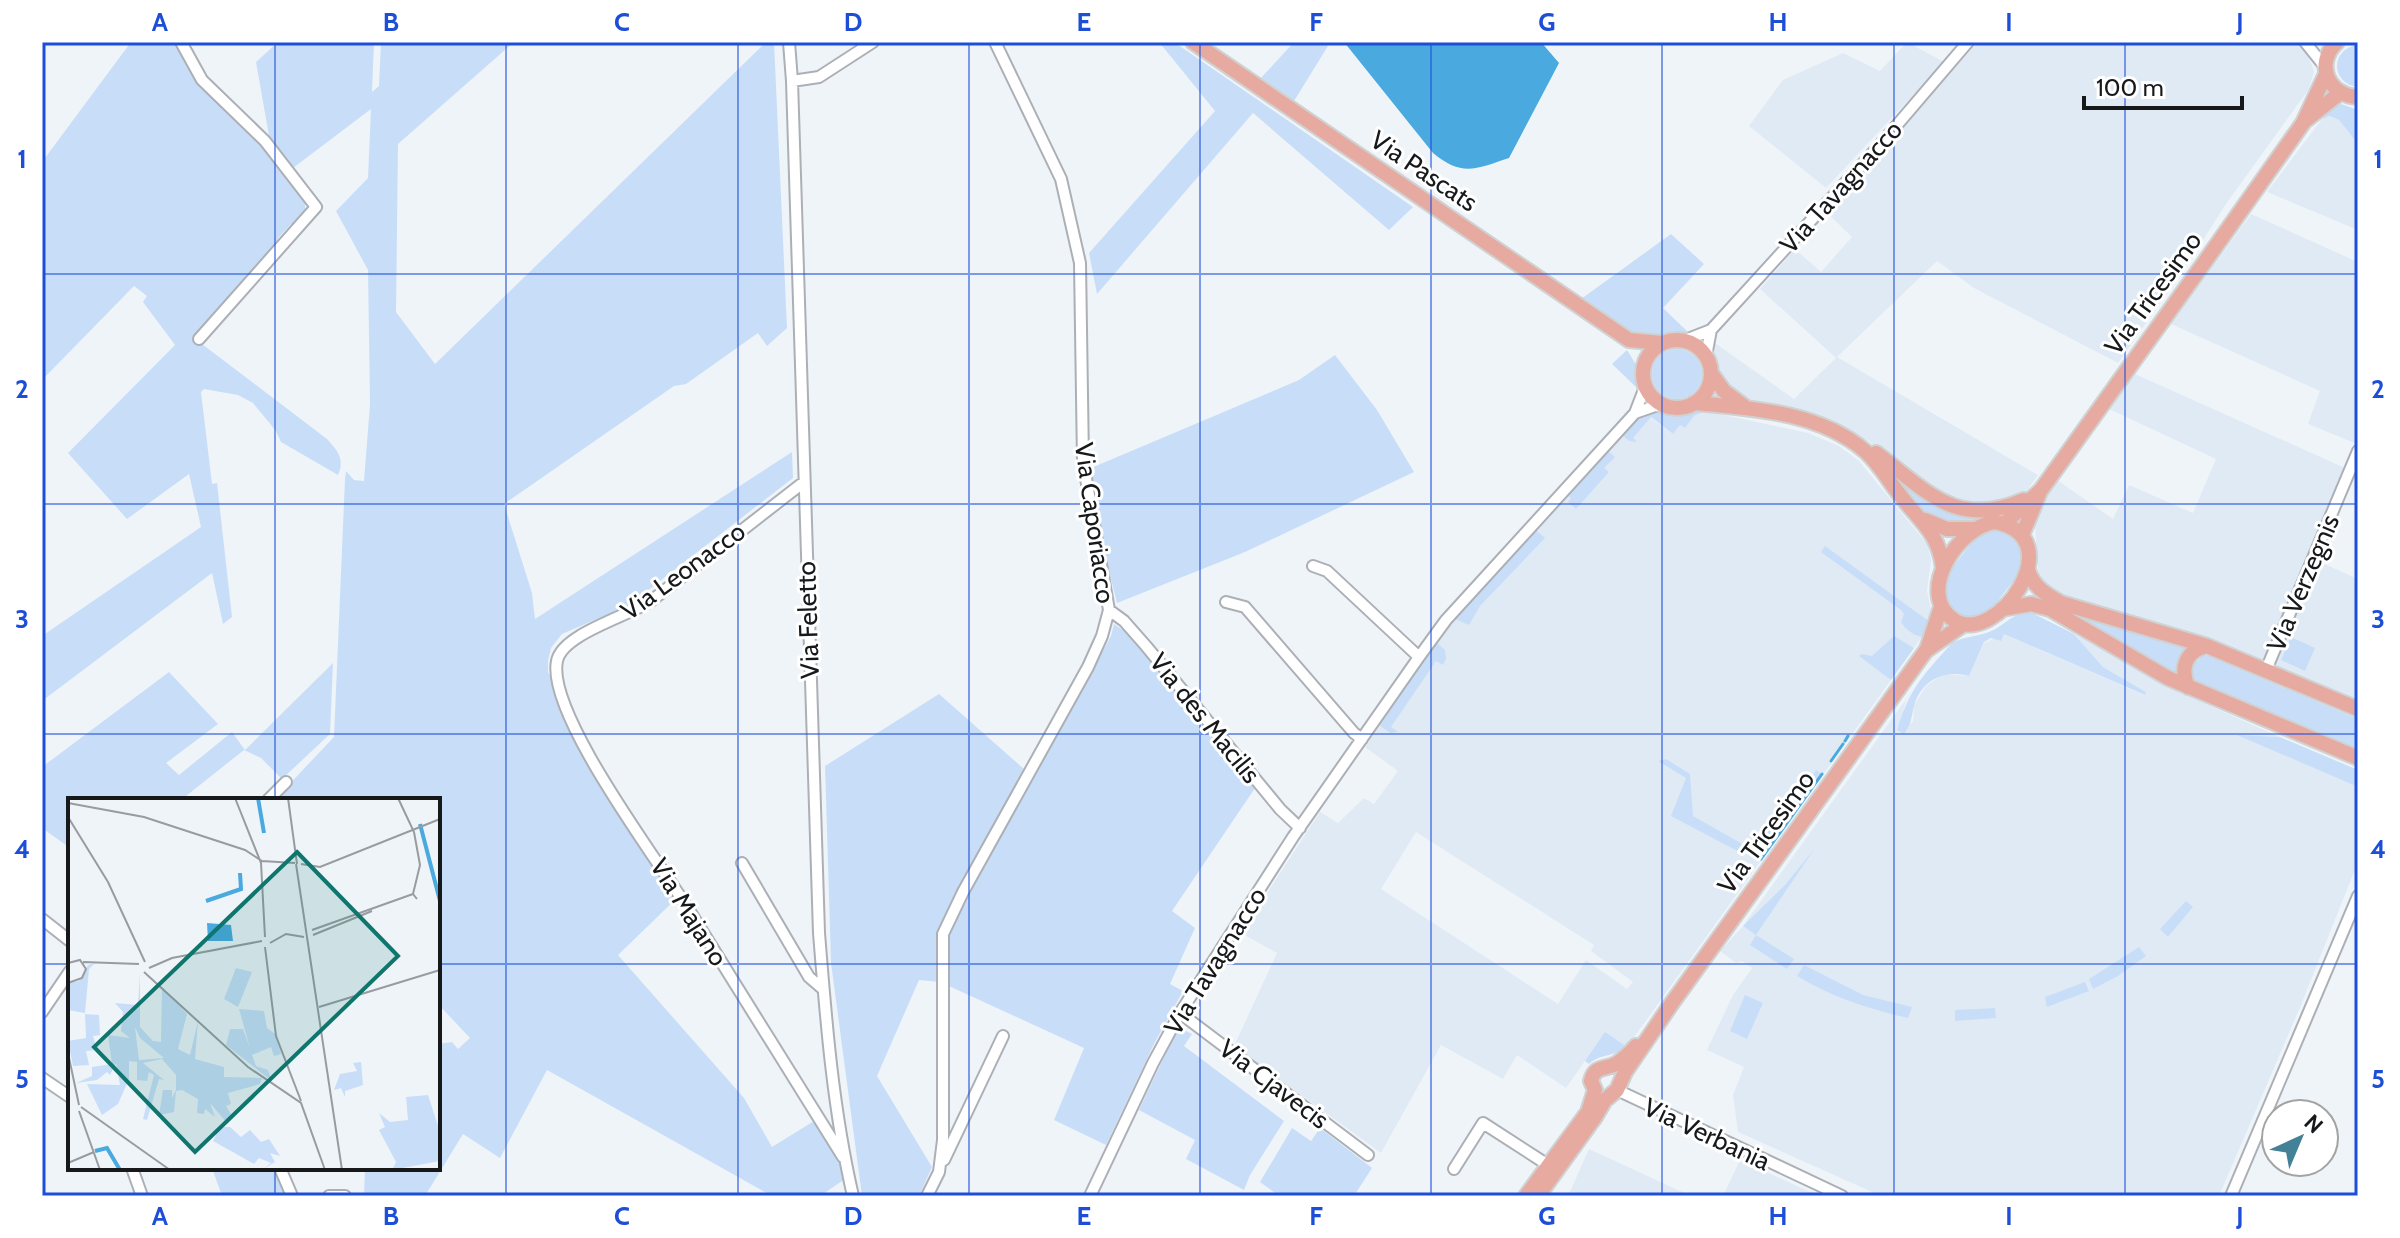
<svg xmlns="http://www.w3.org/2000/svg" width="2400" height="1238" viewBox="0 0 2400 1238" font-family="Cabin,sans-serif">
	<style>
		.built { fill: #e0eaf5; fill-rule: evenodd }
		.green { fill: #c8def8 }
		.water { fill: #4aa9df }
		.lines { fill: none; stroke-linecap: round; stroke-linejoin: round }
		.stream { stroke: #4aa9df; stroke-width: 3 }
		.minor-casing { stroke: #acb0b6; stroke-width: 14 }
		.major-casing { stroke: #d0d1d1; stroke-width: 18 }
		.minor { stroke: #fff; stroke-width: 10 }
		.major { stroke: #e6aaa1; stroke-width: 14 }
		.grid { fill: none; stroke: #1d4ed8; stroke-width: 2; stroke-opacity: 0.55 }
		.labels { text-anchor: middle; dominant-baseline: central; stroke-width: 6; stroke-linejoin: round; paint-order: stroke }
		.street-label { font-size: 26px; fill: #16181a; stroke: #fff }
		.inset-river { fill: none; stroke: #4aa9df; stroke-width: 4 }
		.inset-road { fill: none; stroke: #989ca0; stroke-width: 2 }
		.view { fill: #0f766e; fill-opacity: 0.15; stroke: #0f766e; stroke-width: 4 }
		.inset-edge { fill: none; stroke: #16181a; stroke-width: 4 }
		.neatline { fill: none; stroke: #1d4ed8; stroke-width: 3 }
		.grid-label { font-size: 26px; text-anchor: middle; font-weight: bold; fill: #1d4ed8 }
	</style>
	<rect width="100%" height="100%" fill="#eff4f9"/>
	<path class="built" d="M1907 42 1944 62 1826 188 1749 126 1783 80 1843 53 1880 71Z
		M1978 42H2297L2309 58 2314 71 2309 89 2226 204 2189 262 2118 363 1974 288 1937 261 1837 357 2038 475 2028 489 2016 499 2005 503 1951 502 1868 441 1834 423 1813 415 1742 398 1731 391 1718 372 1714 353 1715 343 1794 399 1836 358 1760 289 1795 249 1821 272 1852 237 1827 213Z
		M2328 116 2339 120 2358 144V230L2267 192 2322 119Z
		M2251 214 2358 262V436L2355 443 2308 424 2320 391 2171 324Z
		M2135 374 2345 468 2265 659 2261 660 2200 636 2057 597 2039 579 2035 527 2046 496 2057 480 2113 519 2129 485 2193 513 2216 459 2109 409Z
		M1705 411 1808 433 1839 446 1859 461 1928 545 1931 560 1927 591 1931 609 1930 622 1922 637 1627 1047 1585 1061 1566 1088 1517 1055 1503 1079 1441 1045 1381 1153 1234 1046 1277 953 1241 933 1320 812 1338 823 1364 798 1374 804 1398 771 1365 747 1443 632 1639 417 1648 416 1673 434 1680 425 1685 428 1694 416ZM1416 832 1594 945 1591 951 1633 982 1627 989 1586 960 1558 1004 1381 889Z
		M2318 561 2358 579V702L2278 668 2275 664Z
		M2004 634 2144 695 2146 692 2103 667 2074 634 2186 695 2280 737 2240 736 2358 787V862L2301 1005 2219 1196H1881L1738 1132 1733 1095 1744 1067 1707 1050 1733 995 1752 968 1742 961 1736 963 1720 951 1743 926 1912 691 1906 701 1898 730 1913 722 1914 705 1926 686 1943 674 1969 676 1984 643Z
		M1589 1149 1691 1196H1568Z
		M1740 1160 1819 1196H1723Z"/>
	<path class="green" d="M131 42H176L192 73 204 88 262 144 305 198V213L297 225 291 224 278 238 275 247 198 341 327 439C338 451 345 459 338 475L281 442 276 431 253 403 238 395 204 389 201 392 212 484 217 483 232 617 223 624 212 573 42 701V636L201 527 189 474 127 519 68 453 175 345 143 302 147 296 134 286 42 380V162Z
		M278 42H374L372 92 379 86 381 42H514L398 144 396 312 435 364 766 42H774L787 328 767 346 758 333 686 384 674 386 504 504 532 593 535 619 792 452 793 478 629 605 562 634 551 648 548 661V672L591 759 680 895 618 955 744 1098 772 1147 814 1121 842 1166 845 1179 820 1196H772L547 1070 500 1158 463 1134 425 1196H364L365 1168H438V1044L452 1042 458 1049 470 1038 438 1004V800H284L279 795 334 737 345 479 346 471 354 480 364 481 370 404 368 270 336 211 368 178 371 109 293 168 269 136 256 62Z
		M1159 42H1174L1413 207 1389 230 1253 113 1097 294 1089 253 1215 111Z
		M1294 42H1325L1328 46 1294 101 1261 78Z
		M2358 45V87C2330 84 2330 48 2358 45Z
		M2341 104 2358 110V144L2339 120 2329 116 2322 119 2333 107Z
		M1671 234 1704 264 1663 308 1688 332 1657 337 1633 333 1581 299Z
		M1652 374a25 25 0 1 1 50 0a25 25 0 1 1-50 0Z
		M1627 350 1635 363 1637 388 1612 364Z
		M1335 355 1377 410 1414 472 1245 552 1117 603 1084 471 1299 380Z
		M1662 409 1683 412 1705 411 1694 416 1685 428 1680 425 1673 434 1651 417 1633 438 1637 442 1629 441 1622 435 1644 413Z
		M1608 451 1615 457 1604 468 1609 472 1576 509 1568 502 1571 498 1567 495Z
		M1899 478 1981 516V519C1951 532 1906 512 1899 478Z
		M1995 529 2008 532 2022 547C2023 573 2016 577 2001 597 1997 602 1993 609 1989 612 1967 627 1939 607 1945 582 1947 572 1956 563 1962 555 1972 542 1979 534 1995 529Z
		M1536 530 1545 538 1480 606 1469 625 1455 619Z
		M1825 546 1930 622 1922 637C1913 635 1906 630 1901 622L1904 614 1901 610 1821 552Z
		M2030 612 2074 634 2103 667 2146 692 2145 695 2004 634 2001 641 1991 638 1984 642 1969 676C1945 669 1921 680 1914 706 1911 718 1912 723 1904 734L1897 730C1909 689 1924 674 1952 643 1964 636 1977 637 1989 632 2005 626 2011 613 2030 612Z
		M2077 614 2189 648 2178 675 2075 615Z
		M1114 624 1127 633 1154 663 1255 788 1172 911 1195 928 1170 984 1183 991 1154 1044 1106 1145 1054 1120 1084 1048 949 986 947 951 951 928 1111 636Z
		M1894 636 1914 648 1891 680 1859 656 1862 654 1872 656Z
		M2291 637 2315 648 2305 671 2281 660Z
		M1436 642 1445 650 1446 659 1443 665 1436 661 1391 727 1398 732 1390 733 1379 725Z
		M2203 656H2209L2358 719V753L2196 683 2191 676V666Z
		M333 663 330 734 282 779 261 758 244 750 181 800H70V848L42 828V767L169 672 218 724 166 763 179 775 232 732 245 750Z
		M939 694 1025 770 941 926 937 950 939 982 919 980 877 1076 932 1167 919 1196H862L831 963 825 766Z
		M2237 735 2280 737 2358 770V787Z
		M1666 759 1690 774 1693 816 1746 846 1743 854 1671 816 1686 778 1658 761Z
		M1816 770 1823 775 1761 862 1758 838 1767 825 1774 830Z
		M1815 848 1756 935 1794 959 1787 969 1750 945 1756 935 1743 926 1785 885Z
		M2186 901 2193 907 2168 937 2160 929Z
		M2139 947 2146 956 2118 976 2093 989 2089 979Z
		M1804 965 1863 995 1912 1007 1908 1018C1868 1009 1832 997 1797 976Z
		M2085 982 2089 991 2047 1007 2045 997Z
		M1745 995 1763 1003 1747 1039 1730 1031Z
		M1995 1008 1996 1018 1955 1021V1010Z
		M1184 1030 1192 1034 1184 1046 1284 1121 1250 1175 1244 1190 1186 1159 1195 1140 1139 1110 1173 1038 1179 1031Z
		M1605 1032 1627 1047C1615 1057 1601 1053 1589 1064L1585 1061Z
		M1292 1128 1311 1141 1320 1128 1372 1168 1354 1196H1279L1260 1182Z
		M212 1168H273L285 1196H222Z"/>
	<path class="water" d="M1344 42H1541L1559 63 1509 158C1476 169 1462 177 1433 153Z"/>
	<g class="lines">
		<path class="stream" d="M1845 741 1848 736
			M1831 761 1843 744
			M1761 859 1822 774"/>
		<g class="minor-casing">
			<path id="minor" d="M181 42 202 80 265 141 316 207 199 339
				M789 42 792 81 819 933C826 1021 833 1110 853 1196
				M2305 42 2325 67
				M792 81 819 77 873 42
				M1683 341 1711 330 1879 146 1968 42
				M1706 356 1711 330
				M1635 413 1661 404
				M804 482 651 601C628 616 562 634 557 661 546 713 659 862 689 910 740 992 792 1075 843 1157
				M1313 566 1327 571 1419 657
				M1226 602 1245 607 1354 733 1362 739
				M1109 610 1124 621 1146 646 1280 809 1300 828
				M2266 670 2358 451
				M268 800 286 782
				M742 863 809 977 823 989
				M42 919 70 941
				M42 1012 70 971
				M1180 1013 1368 1155
				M42 1078 70 1097
				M1617 1090 1842 1196
				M944 1160 1003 1036
				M132 1168 142 1196
				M280 1168 292 1196
				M1454 1169 1483 1123 1548 1165 1545 1170
				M329 1196H345
				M927 1196 939 1172 943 1140V934L963 892 1088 667 1102 636 1109 610 1083 461 1080 263 1061 179 995 42
				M1090 1196 1153 1063 1180 1013 1293 837 1419 657 1446 620 1635 413 1645 387
				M2231 1196 2358 896"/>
		</g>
		<g class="major-casing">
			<path id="major" d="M1193 42 1629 340 1662 343
				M2337 42C2314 63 2328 96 2358 97
				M2306 120 2340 93
				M1643 374a34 34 0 1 1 68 0a34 34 0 1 1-68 0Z
				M1711 373 1724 391 1744 406
				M1694 403C1751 408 1820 412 1865 451 1881 465 1890 484 1904 500 1923 524 1939 535 1943 568
				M1876 453C1926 490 1956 530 2024 500
				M1925 520 1947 529H1975
				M1995 522C2074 537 1996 648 1954 620 1914 593 1959 526 1995 522Z
				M2004 524 2041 490 2204 263 2303 123 2326 74
				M2022 535 2039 494
				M2028 570C2033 587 2047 595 2061 603L2207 646 2358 709
				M2002 609 2031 604 2050 609 2168 678 2358 758
				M1928 649 1964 624
				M2188 687C2180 668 2185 651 2207 646
				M1526 1196 1588 1112 1595 1090 1591 1081C1595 1065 1604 1070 1616 1064 1623 1059 1630 1053 1636 1046
				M1538 1196 1595 1117 1605 1100 1617 1090 1625 1072 1672 1003 1927 649 1941 607"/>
		</g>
		<use href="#minor" class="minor"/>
		<use href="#major" class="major"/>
	</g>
	<path class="grid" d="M275 42V800M506 42V1196M738 42V1196M969 42V1196M1200 42V1196M1431 42V1196M1662 42V1196M1894 42V1196M2125 42V1196M42 274H2358M42 504H2358M42 734H2358M42 964H70M438 964H2358M275 1168V1196"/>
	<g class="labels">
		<g class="street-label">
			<text transform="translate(1424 171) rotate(34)">Via Pascats</text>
			<text transform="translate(1841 187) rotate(-48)">Via Tavagnacco</text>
			<text transform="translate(2153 293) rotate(-54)">Via Tricesimo</text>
			<text transform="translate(1095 523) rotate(82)">Via Caporiacco</text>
			<text transform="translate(683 571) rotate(-36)">Via Leonacco</text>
			<text transform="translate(2303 583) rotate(-67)">Via Verzegnis</text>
			<text transform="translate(808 620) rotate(-92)">Via Feletto</text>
			<text transform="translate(1205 718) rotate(51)">Via des Macilis</text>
			<text transform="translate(1766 832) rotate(-54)">Via Tricesimo</text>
			<text transform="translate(689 912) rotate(58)">Via Majano</text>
			<text transform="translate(1215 961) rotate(-58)">Via Tavagnacco</text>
			<text transform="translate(1274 1084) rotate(37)">Via Cjavecis</text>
			<text transform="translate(1707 1134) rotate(25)">Via Verbania</text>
		</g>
	</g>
	<g transform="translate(68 798)">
		<rect width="372" height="372" fill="#eff4f9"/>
		<path d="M27 165 21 171 17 215 0 212 1 185 11 183 20 167ZM168 170 184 174 170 209 156 201ZM72 176V229L85 243 93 244 94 189 119 216 110 251 122 257 130 223 127 261 156 269V279L194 280 192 286 160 295 163 306 158 308 164 318 160 326 142 305 147 319 137 311 136 316 129 315 130 301 114 292 108 293 106 314 91 317 95 292H104V300L108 292V277L94 261 75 265 96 282 91 281 79 322 75 321 86 277 81 274 79 283 69 282V264L61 263V281L50 306 34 317 19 286 52 287 48 265 42 277 39 274 29 282 8 285 24 278V269L44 266 40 237 62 240 53 233 55 214 47 205 70 207ZM67 229 72 240 96 260 71 262ZM171 211 196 213 199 230 207 236 213 256 206 258 203 249 184 257 188 268 200 272 204 283 158 247 162 231H175L182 250ZM17 216 31 217 32 237 25 238 29 252 18 253 21 267 5 268 0 243 18 240ZM293 264 295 287 277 293V299L273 290 266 292 272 276 289 273 285 265ZM360 297 372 334V363L324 372 328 364 311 332 317 329 311 315 322 324 340 322 338 299ZM152 329H162L173 339 182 332 193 344 201 341 212 358 202 355 207 364 195 371 203 365 191 360 186 366 145 343Z" fill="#c8def8" fill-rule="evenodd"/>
		<path d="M139 125 163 127 165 143H140Z" fill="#4aa9df"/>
		<path class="inset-river" d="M190 0 196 35M352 26 372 103M138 103 173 91 172 75M27 353 39 350 52 372"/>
		<path class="inset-road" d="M167 0 193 65 197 139M220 0 229 66M330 0 346 34 352 67 345 96 349 101M0 5 76 19 177 52 194 63 227 65M0 19 40 84 77 164M228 66 274 372M233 66 252 69 372 21M244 132 345 96M245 137 304 113M202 145 218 136 236 139M197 149 208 238 233 303M15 164 71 166M0 165 12 162 18 171 14 180 0 185M81 170 104 160 194 143M76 174 180 269 233 305 257 372M251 209 372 172M0 255 11 307M13 309 102 372M11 313 32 372M0 365 26 354"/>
		<path class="view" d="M229 54 330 158 127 354 26 249Z"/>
		<rect width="372" height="372" class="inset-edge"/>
	</g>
	<rect width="2400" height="1238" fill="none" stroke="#ffffff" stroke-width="88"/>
	<g transform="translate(2300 1138) rotate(44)"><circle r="38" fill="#ffffff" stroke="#a2a3a3" stroke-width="2"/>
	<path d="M0-6L14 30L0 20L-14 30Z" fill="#428196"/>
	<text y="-12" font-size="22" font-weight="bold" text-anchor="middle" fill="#16181a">N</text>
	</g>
	<path d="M2084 96v12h158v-12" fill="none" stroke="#16181a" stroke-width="4"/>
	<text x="2096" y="96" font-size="24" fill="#16181a" stroke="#ffffff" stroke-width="6" paint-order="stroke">100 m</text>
	<rect x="44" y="44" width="2312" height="1150" class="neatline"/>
	<g class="grid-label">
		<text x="160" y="31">A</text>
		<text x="391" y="31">B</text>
		<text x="622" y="31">C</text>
		<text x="853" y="31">D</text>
		<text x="1084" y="31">E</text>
		<text x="1316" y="31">F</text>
		<text x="1547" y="31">G</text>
		<text x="1778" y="31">H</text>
		<text x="2009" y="31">I</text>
		<text x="2240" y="31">J</text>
		<text x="22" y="168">1</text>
		<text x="2378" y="168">1</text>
		<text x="22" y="398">2</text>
		<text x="2378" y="398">2</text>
		<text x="22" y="628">3</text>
		<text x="2378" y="628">3</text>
		<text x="22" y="858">4</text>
		<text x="2378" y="858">4</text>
		<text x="22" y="1088">5</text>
		<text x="2378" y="1088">5</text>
		<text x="160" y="1225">A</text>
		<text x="391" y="1225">B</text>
		<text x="622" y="1225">C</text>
		<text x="853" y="1225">D</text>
		<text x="1084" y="1225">E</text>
		<text x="1316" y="1225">F</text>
		<text x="1547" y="1225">G</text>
		<text x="1778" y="1225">H</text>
		<text x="2009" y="1225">I</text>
		<text x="2240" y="1225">J</text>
	</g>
</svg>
